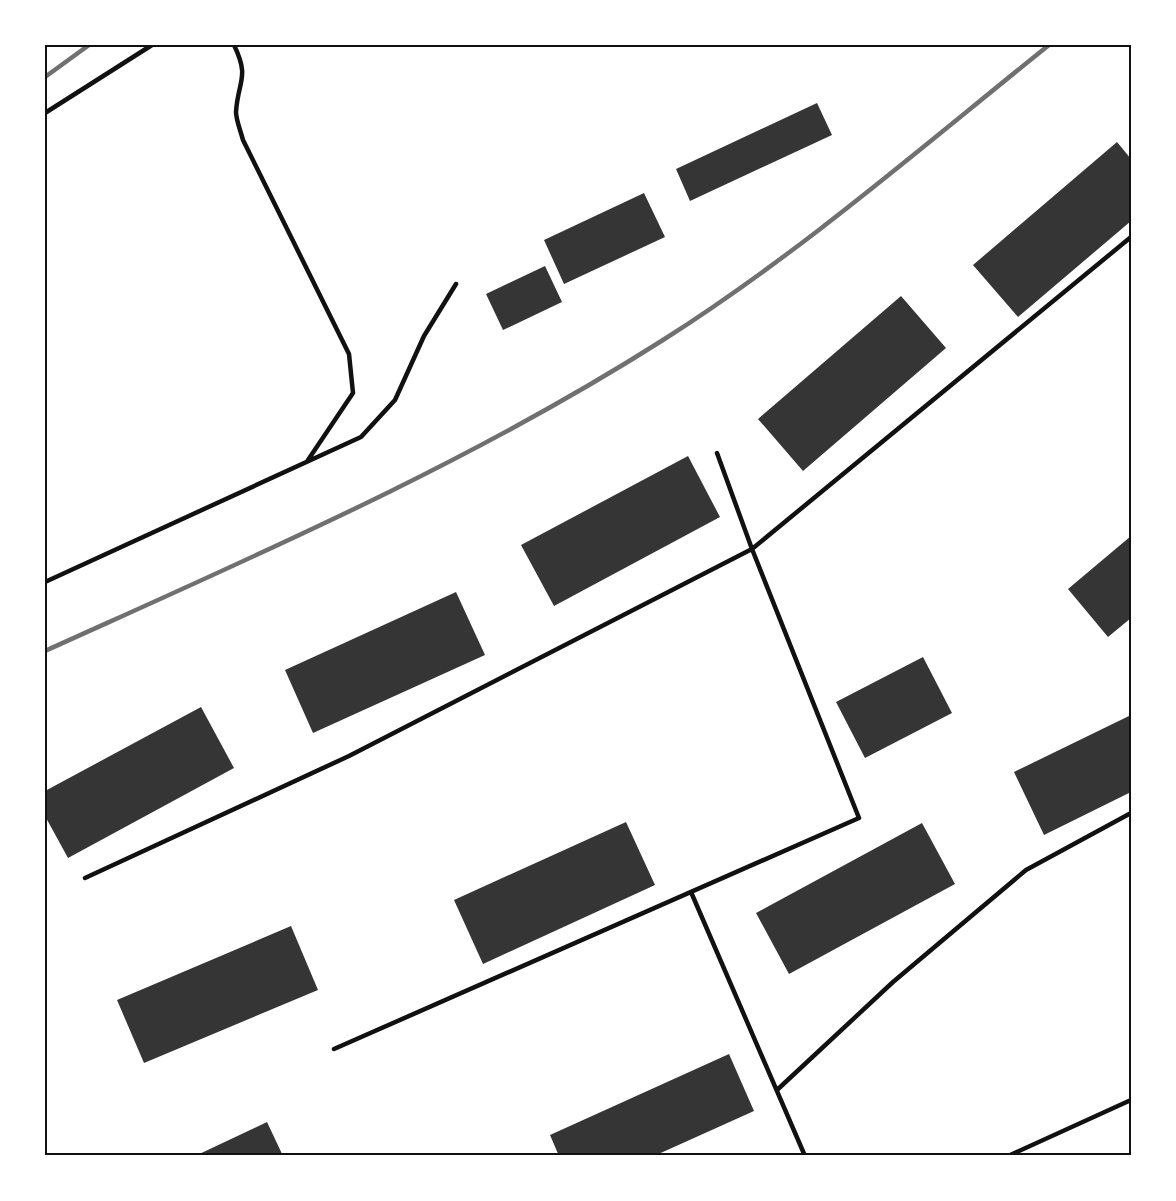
<svg xmlns="http://www.w3.org/2000/svg" width="1176" height="1201" viewBox="0 0 1176 1201" font-family="'IBM Plex Sans',sans-serif">
	<style>
		.building { fill: #353535 }
		.lines { fill: none; stroke-linecap: round; stroke-linejoin: round }
		.service { stroke: #111; stroke-width: 4.5 }
		.rail { stroke: #707070; stroke-width: 4.5 }
		.neatline { fill: none; stroke: #111; stroke-width: 2 }
	</style>
	<rect width="100%" height="100%" fill="#fff"/>
	<path class="building" d="M817 103 832 135 690 201 676 169Z
		M1117 142 1131 159V221L1018 317 973 265Z
		M644 193 665 237 564 284 544 240Z
		M545 266 562 302 503 330 486 294Z
		M901 296 946 348 803 471 758 419Z
		M688 456 720 517 554 606 521 545Z
		M1131 536V618L1108 637 1068 589Z
		M456 592 485 655 313 733 285 670Z
		M923 657 952 713 865 758 836 702Z
		M201 707 234 768 68 858 45 816V791Z
		M1131 715V792L1044 835 1014 772Z
		M626 822 655 885 483 964 454 900Z
		M922 823 955 884 789 974 756 913Z
		M291 926 318 990 144 1063 117 1000Z
		M729 1054 754 1111 654 1156H559L550 1135Z
		M267 1122 283 1156H195Z"/>
	<g class="lines">
		<path class="service" d="M234 45C250 78 238 80 236 112 236 120 241 132 243 140L349 354 353 393 308 460
			M45 113 152 45
			M45 582 361 437 395 400 424 336 456 284
			M85 878 349 756 752 549 1131 237
			M691 892 805 1156
			M334 1049 859 818 752 549 717 453
			M777 1090 893 982 1026 870 1131 813
			M1008 1156 1131 1100"/>
		<path class="rail" d="M45 77 89 45
			M45 651C255 556 468 464 663 340 800 253 923 146 1049 45"/>
	</g>
	<rect width="1176" height="1201" fill="none" stroke="#ffffff" stroke-width="93"/>
	<rect x="46" y="46" width="1084" height="1108" class="neatline"/>
</svg>
